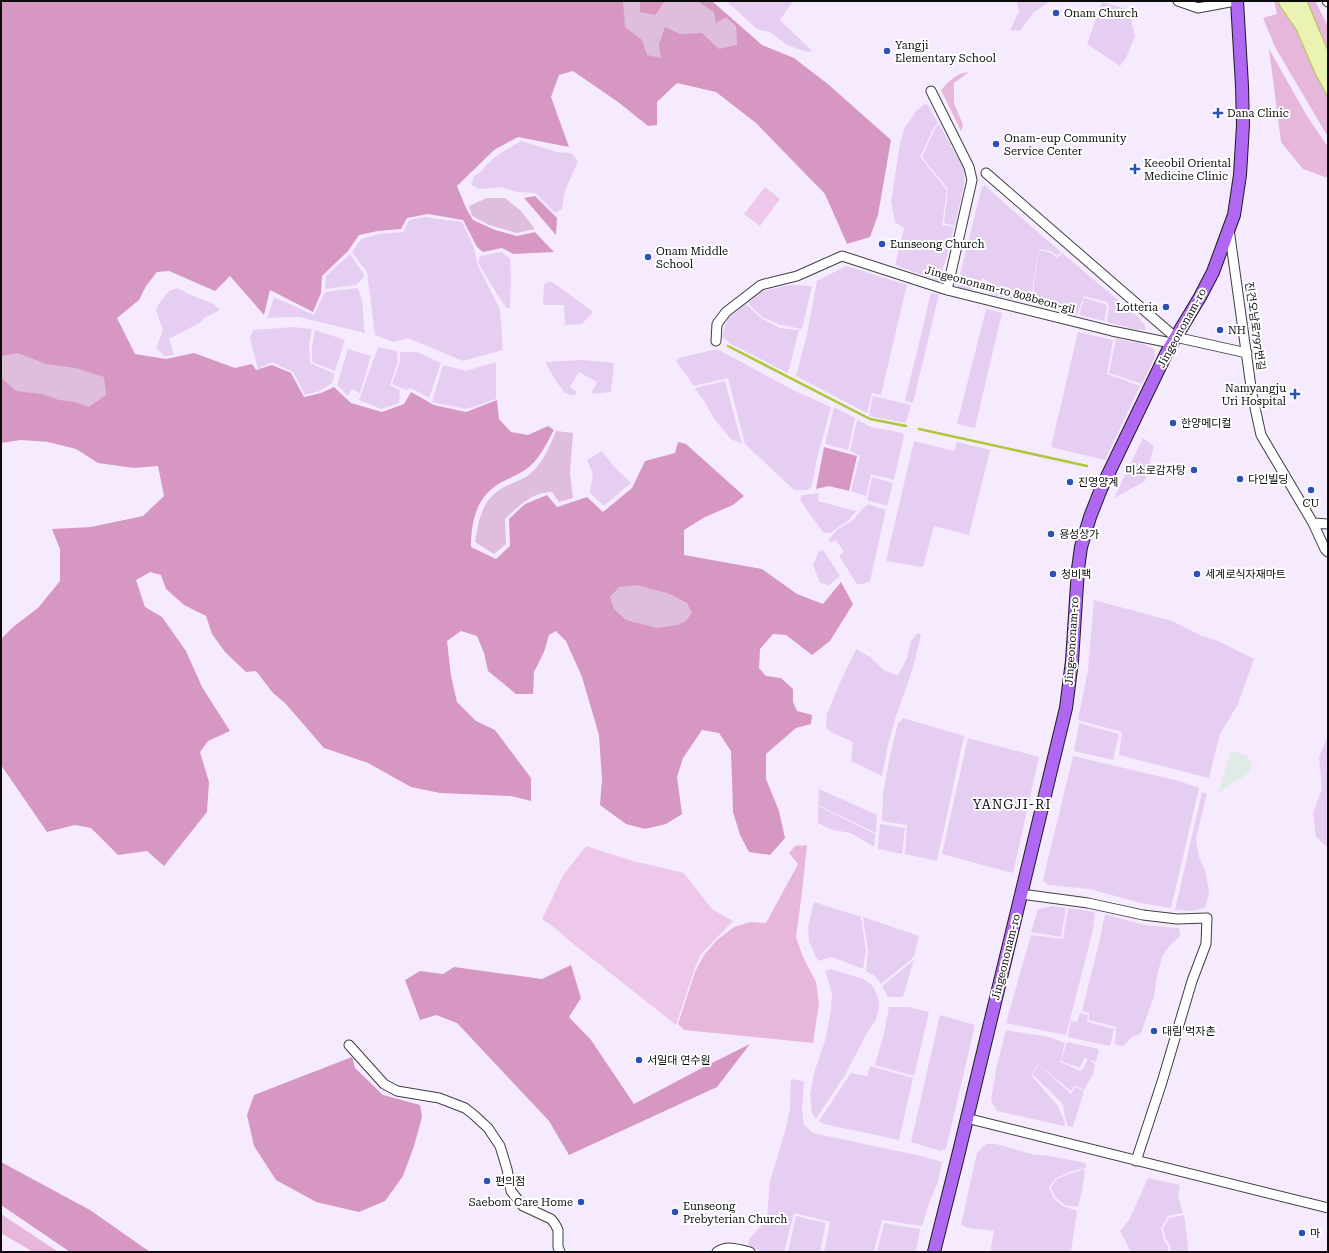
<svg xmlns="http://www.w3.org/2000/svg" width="1329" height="1253" viewBox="0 0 1329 1253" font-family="'Roboto Serif','Noto Sans KR',serif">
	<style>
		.industrial { fill: #e0eae7 }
		.farmland { fill: #e6cdf2 }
		.green { fill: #e6b7da }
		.forest { fill: #d697c2; fill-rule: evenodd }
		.cemetery { fill: #debedb }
		.pitch { fill: #eec8ea }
		.water { fill: #eaf3b2; stroke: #afc63d }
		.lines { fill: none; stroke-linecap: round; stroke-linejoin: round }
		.stream { stroke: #afc63d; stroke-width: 2.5 }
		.minor-casing { stroke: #3f3f3f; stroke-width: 11 }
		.major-casing { stroke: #1d1d1d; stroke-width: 14 }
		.minor { stroke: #fff; stroke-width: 9 }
		.major { stroke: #b067f2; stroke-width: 12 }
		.poi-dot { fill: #2b51b4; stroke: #fff; stroke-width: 1.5 }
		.labels { text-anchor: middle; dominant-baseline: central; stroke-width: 4; stroke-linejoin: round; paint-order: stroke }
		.poi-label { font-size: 11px; fill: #0c0c0c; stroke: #fff; text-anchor: start }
		.street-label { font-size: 11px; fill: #0c0c0c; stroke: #fff }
		.quarter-label { font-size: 13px; letter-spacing: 1px; fill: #0c0c0c; stroke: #fff }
	</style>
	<rect width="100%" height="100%" fill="#f6ebfe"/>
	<path class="industrial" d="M1231 750 1247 756 1252 764 1250 772 1219 792Z"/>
	<path class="farmland" d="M726 1H793L780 20 812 51 807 52 787 45 770 32 757 29Z
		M1020 1H1050L1033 13 1020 31 1010 30 1019 12 1017 3Z
		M1102 2 1130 10 1132 24 1135 36 1126 58 1120 66 1087 44Z
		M925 104 928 105 938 123 934 127 920 157 947 190 942 225 954 227 947 256 939 280H936L895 265 904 228 895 222 891 202 900 143 905 127 917 110Z
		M939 124 965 171 964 185 955 226 944 223 948 189 922 157 935 128Z
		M521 141 557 152 571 153 578 161 565 191 562 209 555 213 535 193 518 192 500 187 479 189 471 185 474 176 481 172 487 164 499 154Z
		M985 185 1004 203 1061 252 1057 256 1051 251 1039 249 1033 283 1032 304 990 294 991 284 983 278 972 290 959 288 957 286 982 187Z
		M425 217 462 222 473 245 478 266 500 309 503 350 463 361 408 338 394 342 375 335 367 272 352 252 361 239 379 234 403 232 409 220Z
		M1039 250 1051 253 1057 258 1062 253 1137 316 1145 325V330L1133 329 1107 322 1109 306 1107 302 1084 296 1077 315 1034 305V283Z
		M502 252 510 259 511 275 510 308H506L490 283 478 262 480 256Z
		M350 254 365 276 356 285 325 289 326 276Z
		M846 266 907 285 881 395 872 393 867 413 796 376 807 334 817 281Z
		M550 281 561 288 593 312 582 324 565 325 564 305H543L544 284Z
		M789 285 812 286 802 329 781 325 762 317 748 303 763 291Z
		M177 288 191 295 214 304 220 310 204 318 201 322 169 339 174 355 164 356 156 348 163 330 156 310 158 305 169 291Z
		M358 288 362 301 365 333 299 317 267 318 274 297 314 315 325 292Z
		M931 293 939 294 913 403 905 401Z
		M1084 298 1105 304 1107 307 1104 321 1079 315Z
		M746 304 761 318 780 328 799 330 788 373 731 344 722 337 728 318Z
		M986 309 1002 313 975 428 957 424Z
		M293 327 312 329 309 344 310 363 335 374 332 383 320 391 305 395 293 372 272 362 258 369 250 338 253 330Z
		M315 330 345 340 335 371 312 362V347Z
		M1078 332 1113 340 1107 374 1140 386 1105 460 1051 447Z
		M1116 339 1141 343 1154 349 1155 357 1142 384 1109 373Z
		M378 347 397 351 398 361 390 385 400 391 399 403 381 409 359 400Z
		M348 349 371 356 360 393 352 389 348 396 337 385Z
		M717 349 797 392 831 407 817 459 812 485 808 490H794L745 444 728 378 694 386 676 361 679 358Z
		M400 352H417L441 363 429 398 411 388 406 390 392 384 400 362Z
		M583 360 614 363 611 392 591 394 597 382 579 372 570 387 577 392 574 396 565 393 556 381 545 362Z
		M496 362V399L466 409 432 402 443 365 466 371Z
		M725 381 734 415 742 444 731 439 715 420 703 399 698 393 695 388Z
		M873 396 911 405 906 423 869 416Z
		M834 407 855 418 848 450 825 444Z
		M857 420 871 427 903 433 904 436 894 480 871 474 866 496 851 491 860 456 850 451Z
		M1143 438 1154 446 1145 481 1114 498Z
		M914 441 954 451 957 442 990 450 969 535 934 526 923 567 886 561Z
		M602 451 614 467 631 483 604 506 590 493 593 474 587 460Z
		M872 477 893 483 887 506 867 500Z
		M819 493 818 501 856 511 849 520 830 533H824L808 512 800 499 803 495Z
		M869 504 886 510 870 581 863 584H857L839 556 844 552 836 540 830 543 829 539 837 530 853 520 863 508Z
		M823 550 840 576 829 585 820 583 813 565 819 551Z
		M1094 600 1172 621 1202 636 1218 641 1254 659 1238 704 1220 734 1209 778 1119 755 1122 732 1078 720 1088 670Z
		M918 633 921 635 913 668 896 716 888 745 882 776 851 761 853 742 831 732 826 727 827 714 838 687 856 649 870 657 884 670 898 676 907 658 911 641Z
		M903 718 964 736 937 861 905 854 907 825 882 821 883 794 890 756 898 723Z
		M1079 723 1119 734 1113 760 1074 751Z
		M1328 735V848L1316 837 1313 813 1322 789 1319 757Z
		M968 738 1039 757 1013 873 942 854Z
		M1073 756 1179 781 1199 788 1171 908 1141 903 1090 889 1048 885 1043 880Z
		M819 789 877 815 876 833 818 805Z
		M1202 792 1207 794 1196 838 1199 857 1206 873 1209 893 1205 908 1190 911 1175 910Z
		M818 806 875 834 874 847 851 833 833 830 818 823Z
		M880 824 905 828 902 854 878 849Z
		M814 902 861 917 866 951 863 969 832 957 818 961 809 942 808 927Z
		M1053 906 1066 908 1061 937 1031 932 1038 909Z
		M1068 908 1095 912 1093 930 1066 1035 1006 1023 1031 935 1063 939Z
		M1105 914 1144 925 1179 928 1180 936 1170 945 1162 957 1157 976 1154 997 1140 1035 1133 1036 1123 1046 1115 1044 1116 1027 1089 1020V1013L1082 1011 1099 943Z
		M863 917 919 936 914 957 881 984 875 976 866 971 868 950Z
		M914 960 903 997H888L882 986Z
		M830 969 863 979 872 985 878 997 879 1007 876 1020 867 1033 845 1075 816 1119 812 1113 810 1095 814 1073 825 1041 831 1010 832 993 825 971Z
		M889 1007H909L929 1012 914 1076 875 1065 884 1034Z
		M1080 1013 1088 1015 1087 1022 1114 1029 1110 1046 1068 1037 1071 1020 1077 1022Z
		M940 1015 975 1025 946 1149 941 1151 911 1142Z
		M1006 1030 1049 1037 1065 1043 1060 1062 1081 1071 1088 1059 1095 1064 1093 1074 1084 1090 1075 1085 1071 1091 1038 1064 1031 1075 1058 1106 1065 1123 1064 1126 997 1111 991 1100 996 1070Z
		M1067 1042 1099 1049 1096 1062 1084 1058 1080 1068 1061 1061Z
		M1039 1065 1071 1094 1075 1087 1084 1091 1073 1127 1068 1126 1064 1113 1063 1104 1032 1074Z
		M870 1066 913 1078 899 1140 824 1124 819 1121 851 1073 867 1076Z
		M791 1079 804 1081 802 1110 804 1125 813 1133 921 1156 942 1162 938 1182 929 1203 922 1226 882 1220 874 1252H824L830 1222 794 1213 784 1252H767L753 1249 748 1244 750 1238 761 1226 767 1217 770 1181 786 1128 790 1109Z
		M986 1144H996L1031 1154 1049 1156 1086 1163V1168L1069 1172 1055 1179 1049 1188 1054 1199 1063 1206 1077 1211 1071 1252H990L994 1231 969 1228 961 1225 977 1153Z
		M1085 1169 1082 1192 1078 1207 1065 1205 1056 1198 1051 1188 1056 1180 1069 1174Z
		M1148 1178 1180 1185 1178 1196 1183 1213 1168 1216 1161 1228 1164 1241 1168 1246V1252H1131L1120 1231 1129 1220Z
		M1184 1215 1187 1237 1188 1252H1171L1170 1244 1166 1240 1163 1229 1169 1218Z
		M796 1216 826 1223 820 1252H788Z
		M884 1223 920 1229 916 1252H877Z"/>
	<path class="green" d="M1274 1H1315L1328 26V137L1275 47 1263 18 1277 14Z
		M1269 49 1307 116 1328 147V178L1303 169 1281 142Z
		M969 72 954 83V103L963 125 961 131 941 90C950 80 956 73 969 72Z
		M807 845 802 893 796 937 803 957 816 982 819 1004 813 1043 684 1030 678 1024 695 972 704 955 717 940 734 927 750 922 766 923 798 864 789 853 795 846Z
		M1 1214 57 1251 58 1252H33L1 1233Z"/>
	<path class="forest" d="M1 1H712L762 45 794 58 829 85 891 140 878 215 870 237 847 244 825 194 756 123 716 92 677 83 657 102V125L648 126 618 102 573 71 559 75 551 97 569 147 518 137 494 150 457 186 466 208 473 220 495 230 517 236 535 232 554 252 513 254 502 248 483 252 477 247 463 220 428 214 407 218 401 229 378 231 359 235 348 251 322 276 321 293 313 312 270 290 264 315 230 276 215 291 169 271 157 272 146 286 139 300 117 318 135 354 166 359 194 353 235 368 252 364 256 370 272 365 291 373 304 397 321 393 334 387 351 403 382 412 404 404 411 392 434 405 466 412 497 400 499 419 511 432 528 435 548 426 554 430C546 444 539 461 525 470 515 477 502 480 493 488 475 502 471 525 471 547L496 559 510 546 509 519 525 504 547 495 557 507 587 497 603 512 632 488 645 461 675 453 678 442 686 444 744 496 733 505 705 517 684 530V555L762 569 797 594 823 604 841 582 853 604 830 641 812 655 786 635 773 634 760 649 759 668 766 676 781 678 793 689V702L797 711 812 715 811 724 796 728 766 754V779L779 811 785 838 770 855 749 852 740 835 733 812 731 751 719 733 702 730 683 758 677 777 682 814 666 824 645 829 626 824 600 805 602 779 599 735 582 677 566 641 556 631 549 635 544 652 534 672 533 694H516L488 671 484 653 477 636 461 631 447 641 451 676 457 702 476 721 495 730 531 778V801L511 796 440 793 411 787 368 763 324 748 285 703 273 693 256 671 246 672 225 652 212 634 206 616 184 605 166 589 161 575 150 572 136 580 145 607 162 617 186 651 202 687 230 731 208 741 200 752 209 782 207 812 164 866 147 851 118 855 91 828 75 825 47 832 1 765V639L13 627 38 608 60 581V549L52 529 91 527 143 516 164 496 158 466 134 468 98 463 76 449 48 442 21 440 1 443ZM687 603 657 628 647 625Z
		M535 196 557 218 556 235 524 198Z
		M824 447 857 456 849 491 829 486 816 489Z
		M571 965 581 998 569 1017 591 1040 634 1104 700 1069 750 1044 717 1087 569 1155 549 1121 457 1023 436 1015 420 1020 405 980 420 971 443 974 454 967 542 979Z
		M352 1057 355 1068 383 1095 420 1105 422 1117 414 1146 403 1176 385 1201 359 1212 316 1202 276 1180 254 1146 247 1115 254 1095Z
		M1 1162 90 1210 150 1252H70L1 1205Z"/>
	<path class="cemetery" d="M623 1H640V12L655 15 664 2 697 1 714 12 716 23 726 17 736 26 737 45 719 49 702 33 680 34 665 27 659 44 661 58 647 55 642 40 625 27Z
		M487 198H505L521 211 535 229 517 233 489 225 472 216 469 206Z
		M18 353 46 364 76 368 104 377 106 395 89 407 75 402 59 400 42 394 16 391 1 378V358L2 356Z
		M556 431 573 433 570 473 573 498 559 502 552 492C533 491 518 507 505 519L506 544 494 554 475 542C479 518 482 498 506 486 514 482 525 479 531 473 543 462 550 446 556 431Z
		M637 585 670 594 687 603 692 613 686 621 678 625 657 628 626 620 614 609 610 597 619 587Z"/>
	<path class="pitch" d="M765 187 780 199 760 226 744 214Z
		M586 846 633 861 684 873 712 909 733 921 702 953 696 965 676 1025 566 938 559 931 542 919 564 874Z"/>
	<path class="water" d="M1278 1H1307L1328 51V97L1316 75 1296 29 1280 6Z"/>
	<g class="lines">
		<path class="stream" d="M728 346 870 419 906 426
			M919 429 1087 466"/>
		<g class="minor-casing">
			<path id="minor" d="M1178 1 1198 8 1235 1
				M1327 1 1328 2
				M931 91 969 167 972 180 947 290
				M986 173 1175 337 1247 353
				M1229 229 1252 394 1261 435 1313 523 1325 549 1328 552
				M716 341 717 324 726 312 761 285 797 276 842 256 947 290 1112 331 1171 343
				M1313 523 1328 524
				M1021 894 1088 903 1143 915 1177 919 1207 918 1206 944 1192 981 1162 1082 1136 1161
				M349 1045 384 1084 397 1091 439 1098 465 1108 474 1115 488 1128 500 1146 507 1169 511 1191 523 1206 551 1219 555 1224 558 1230V1247L560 1252
				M966 1118 1328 1208
				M717 1252C727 1245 738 1249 750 1252"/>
		</g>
		<g class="major-casing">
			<path id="major" d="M934 1252 957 1160 1066 708 1072 661 1078 569 1081 547 1090 517 1101 489 1168 350 1200 297 1213 272 1234 215 1240 175 1243 125 1242 86 1237 1"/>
		</g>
		<use href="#minor" class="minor"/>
		<use href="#major" class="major"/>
	</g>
	<g class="poi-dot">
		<circle cx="1056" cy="13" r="4"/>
		<circle cx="887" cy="51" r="4"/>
		<path d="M1216 107h4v4h4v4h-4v4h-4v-4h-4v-4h4z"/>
		<circle cx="996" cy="144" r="4"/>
		<path d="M1133 163h4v4h4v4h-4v4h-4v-4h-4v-4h4z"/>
		<circle cx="882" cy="244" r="4"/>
		<circle cx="648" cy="257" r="4"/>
		<circle cx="1166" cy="307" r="4"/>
		<circle cx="1220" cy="330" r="4"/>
		<path d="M1293 388h4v4h4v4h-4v4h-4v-4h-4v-4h4z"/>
		<circle cx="1173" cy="423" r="4"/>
		<circle cx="1194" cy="470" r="4"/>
		<circle cx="1240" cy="479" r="4"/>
		<circle cx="1070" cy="482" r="4"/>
		<circle cx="1311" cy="490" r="4"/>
		<circle cx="1051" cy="534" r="4"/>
		<circle cx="1053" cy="574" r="4"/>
		<circle cx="1197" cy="574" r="4"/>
		<circle cx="1154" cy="1031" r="4"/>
		<circle cx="639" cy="1060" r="4"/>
		<circle cx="487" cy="1181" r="4"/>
		<circle cx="581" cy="1202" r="4"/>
		<circle cx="675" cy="1212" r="4"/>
		<circle cx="1302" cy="1233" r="4"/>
	</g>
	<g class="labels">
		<g class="poi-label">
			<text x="1064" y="13">Onam Church</text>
			<text x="895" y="45">Yangji<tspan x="895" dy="13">Elementary School</tspan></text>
			<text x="1227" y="113">Dana Clinic</text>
			<text x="1004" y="138">Onam-eup Community<tspan x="1004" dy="13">Service Center</tspan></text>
			<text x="1144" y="163">Keeobil Oriental<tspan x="1144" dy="13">Medicine Clinic</tspan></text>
			<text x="890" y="244">Eunseong Church</text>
			<text x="656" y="251">Onam Middle<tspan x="656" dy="13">School</tspan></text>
			<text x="1158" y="307" text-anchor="end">Lotteria</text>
			<text x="1228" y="330">NH</text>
			<text x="1286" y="388" text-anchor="end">Namyangju<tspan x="1286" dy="13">Uri Hospital</tspan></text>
			<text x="1181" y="423">한양메디컬</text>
			<text x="1186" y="470" text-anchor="end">미소로감자탕</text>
			<text x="1248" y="479">다인빌딩</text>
			<text x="1078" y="482">진영양계</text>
			<text x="1311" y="503" text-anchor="middle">CU</text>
			<text x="1059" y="534">용성상가</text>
			<text x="1061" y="574">청비팩</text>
			<text x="1205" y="574">세계로식자재마트</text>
			<text x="1162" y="1031">대림 먹자촌</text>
			<text x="647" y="1060">서일대 연수원</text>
			<text x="495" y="1181">편의점</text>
			<text x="573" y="1202" text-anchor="end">Saebom Care Home</text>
			<text x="683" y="1206">Eunseong<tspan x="683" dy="13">Prebyterian Church</tspan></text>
			<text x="1310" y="1233">마</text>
		</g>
		<g class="street-label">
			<text transform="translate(1000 290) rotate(15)">Jingeononam-ro 808beon-gil</text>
			<text transform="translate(1255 326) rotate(82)">진건오남로797번길</text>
			<text transform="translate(1182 328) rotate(-61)">Jingeononam-ro</text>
			<text transform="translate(1072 641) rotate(-86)">Jingeononam-ro</text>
			<text transform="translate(1006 957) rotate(-76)">Jingeononam-ro</text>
		</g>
		<g class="quarter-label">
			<text x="1012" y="804">YANGJI-RI</text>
		</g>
	</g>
	<rect width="1329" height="1253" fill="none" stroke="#0c0c0c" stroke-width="4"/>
</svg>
